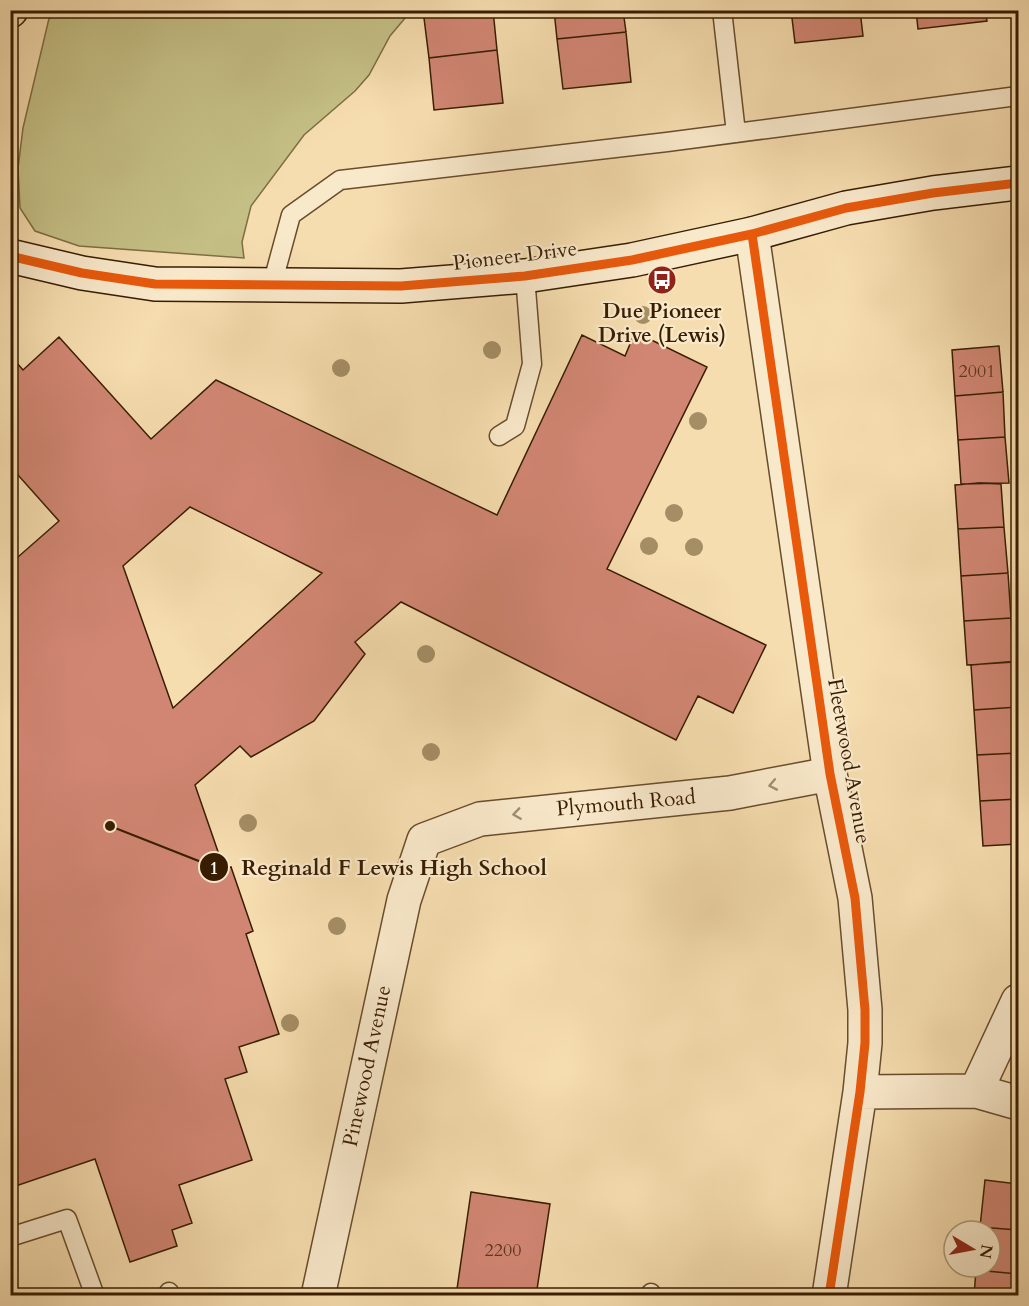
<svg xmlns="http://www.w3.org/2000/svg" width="1029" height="1306" viewBox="0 0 1029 1306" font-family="Cardo,serif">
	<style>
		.green { fill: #c4bf85; stroke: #7e6e42; stroke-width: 1.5 }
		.building { fill: #d18673; stroke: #381d00; stroke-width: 1.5; fill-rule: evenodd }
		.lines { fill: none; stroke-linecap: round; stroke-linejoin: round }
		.lane-casing { stroke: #684d2c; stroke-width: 21 }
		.street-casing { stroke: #684d2c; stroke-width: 36 }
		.secondary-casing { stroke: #381d00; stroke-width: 36 }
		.primary-casing { stroke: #381d00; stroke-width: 36 }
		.lane { stroke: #f9e9cb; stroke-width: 18 }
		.street { stroke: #f9e9cb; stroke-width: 33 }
		.secondary { stroke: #f9e9cb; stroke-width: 33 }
		.primary { stroke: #f6ddaf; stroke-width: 33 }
		.cycleway-casing { stroke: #f9e9cb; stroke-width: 13 }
		.cycleway { stroke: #e8590c; stroke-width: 9 }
		.tree { fill: #a58e65 }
		.oneway { stroke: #a28d70 }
		.labels { text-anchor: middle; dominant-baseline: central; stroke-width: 4.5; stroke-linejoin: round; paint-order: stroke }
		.number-label { font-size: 18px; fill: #5e371d }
		.street-label { font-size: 21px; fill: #381d00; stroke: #f9e9cb }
		.poi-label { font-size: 21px; font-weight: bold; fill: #381d00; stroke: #f9e9cb }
		.leader { fill: none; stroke: #381d00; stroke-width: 2 }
		.callout-dot { fill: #381d00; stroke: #f9e9cb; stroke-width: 2 }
		.mark-label { font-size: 18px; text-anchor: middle; font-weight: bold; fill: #fff }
		.callout-label { font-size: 22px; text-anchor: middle; font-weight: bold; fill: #381d00; stroke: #f9e9cb; stroke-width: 4.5; stroke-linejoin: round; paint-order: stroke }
	</style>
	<rect width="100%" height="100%" fill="#f6ddaf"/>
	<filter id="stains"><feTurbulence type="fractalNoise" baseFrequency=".00333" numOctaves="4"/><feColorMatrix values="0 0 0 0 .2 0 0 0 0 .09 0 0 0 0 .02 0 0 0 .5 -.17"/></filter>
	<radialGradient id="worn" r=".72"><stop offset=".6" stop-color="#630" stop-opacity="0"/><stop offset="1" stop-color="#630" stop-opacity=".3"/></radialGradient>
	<path class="green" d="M51 10H411V11L390 36 369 75 355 91 304 135 251 206 242 242 244 258 79 246 35 231 20 208 18 168 23 128Z"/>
	<path class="building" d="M423 10H493L497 50 429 58Z
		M554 10H623L626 32 557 39Z
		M791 10H860L863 36 795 43Z
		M916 10H985L987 21 918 29Z
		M626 32 631 82 563 89 557 39Z
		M497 50 503 103 434 110 429 58Z
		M635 332 707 367 607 569 766 645 733 713 698 696 676 740 401 602 355 642 365 654 314 721 251 757 240 746 195 785 224 869 231 867 253 931 246 934 279 1034 239 1047 247 1072 225 1079 252 1160 179 1185 192 1223 172 1230 177 1246 130 1262 95 1159 10 1188V564L59 521 10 466V355L23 370 59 337 151 439 216 380 497 515 582 335 625 356ZM190 507 322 573 173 708 123 566Z
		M999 346 1003 392 955 396 952 350Z
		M1003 392 1005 437 958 440 955 396Z
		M1005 437 1009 483 961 484 958 440Z
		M979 483 1001 484 1004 527 958 529 955 485Z
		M1004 527 1008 573 961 576 958 529Z
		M1008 573 1011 618 964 621 961 576Z
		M1011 618 1014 662 967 665 964 621Z
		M1018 661V707L974 710 971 665Z
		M1018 707V753L977 755 974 710Z
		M1018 753V799L980 801 977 755Z
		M1018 799V844L983 846 980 801Z
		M985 1180 1018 1184V1230L980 1227Z
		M471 1192 550 1204 536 1296H456Z
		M980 1227 1018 1230V1274L976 1270V1267H990V1231H980Z
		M976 1270 1018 1274V1296H974Z"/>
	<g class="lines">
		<g class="lane-casing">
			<path id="lane" d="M722 10 736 133
				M272 285 291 215 340 180 667 142 1018 96
				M499 436 515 426 532 364 525 276
				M10 1237 67 1219 95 1296
				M169 1292 170 1296
				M650 1296 651 1293"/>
		</g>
		<g class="street-casing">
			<path id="street" d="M752 234 830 774 855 898 865 1010V1043L860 1092 829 1296
				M976 1091 1018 1001
				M860 1092 976 1091 1018 1103
				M318 1296 404 900 424 840 480 819 730 793 830 774"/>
		</g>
		<g class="secondary-casing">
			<path id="secondary" d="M10 256 82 273 155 284 401 286 525 276 632 260 752 234 846 208 933 193 1018 183"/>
		</g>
		<g class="primary-casing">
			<path id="primary" d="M10 11 11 10"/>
		</g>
		<use href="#lane" class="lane"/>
		<use href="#street" class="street"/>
		<use href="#secondary" class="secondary"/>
		<use href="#primary" class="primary"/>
		<g class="cycleway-casing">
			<path id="cycleway" d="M752 234 830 774 855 898 865 1010V1043L860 1092 829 1296
				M10 256 82 273 155 284 401 286 525 276 632 260 752 234 846 208 933 193 1018 183"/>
		</g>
		<use href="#cycleway" class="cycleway"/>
	</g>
	<g class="tree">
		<circle cx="643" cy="315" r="9"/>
		<circle cx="492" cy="350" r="9"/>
		<circle cx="341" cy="368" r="9"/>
		<circle cx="698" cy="421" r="9"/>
		<circle cx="674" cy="513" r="9"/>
		<circle cx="649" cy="546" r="9"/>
		<circle cx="694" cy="547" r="9"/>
		<circle cx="426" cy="654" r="9"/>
		<circle cx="431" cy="752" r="9"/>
		<circle cx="248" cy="823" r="9"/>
		<circle cx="337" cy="926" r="9"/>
		<circle cx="290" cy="1023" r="9"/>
	</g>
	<defs><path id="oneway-chevron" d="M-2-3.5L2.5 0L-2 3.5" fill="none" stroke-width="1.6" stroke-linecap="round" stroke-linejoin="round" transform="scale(1.5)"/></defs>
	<g class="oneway">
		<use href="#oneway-chevron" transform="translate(773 785) rotate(169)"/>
		<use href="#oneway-chevron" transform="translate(517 814) rotate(172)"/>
	</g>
	<defs>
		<g id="bus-disc" transform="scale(1.5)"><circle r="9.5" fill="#8f2418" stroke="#f9e9cb"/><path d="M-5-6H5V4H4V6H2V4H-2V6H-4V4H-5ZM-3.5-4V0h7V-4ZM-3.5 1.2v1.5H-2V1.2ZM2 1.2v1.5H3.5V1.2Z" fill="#fff"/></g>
	</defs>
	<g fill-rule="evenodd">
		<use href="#bus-disc" x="662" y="280"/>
	</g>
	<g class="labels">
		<g class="number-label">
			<text x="977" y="371">2001</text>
			<text x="503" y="1250">2200</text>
		</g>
		<g class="street-label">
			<text transform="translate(515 256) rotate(-7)">Pioneer Drive</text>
			<text transform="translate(849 761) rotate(80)">Fleetwood Avenue</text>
			<text transform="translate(626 803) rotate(-5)">Plymouth Road</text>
			<text transform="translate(367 1066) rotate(-78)">Pinewood Avenue</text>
		</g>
		<g class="poi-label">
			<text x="662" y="311">Due Pioneer<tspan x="662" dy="24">Drive (Lewis)</tspan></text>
		</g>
	</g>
	<path class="leader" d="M110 826L214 867"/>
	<g class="callout-dot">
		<circle cx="110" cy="826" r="6"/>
		<circle cx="214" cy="867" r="15"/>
	</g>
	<g class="mark-label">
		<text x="214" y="874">1</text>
	</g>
	<g class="callout-label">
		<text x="394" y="875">Reginald F Lewis High School</text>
	</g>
	<rect width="1029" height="1306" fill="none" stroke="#f6ddaf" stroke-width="36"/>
	<rect x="12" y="12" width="1005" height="1282" fill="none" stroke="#381d00" stroke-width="3"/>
	<rect x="18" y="18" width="993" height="1270" fill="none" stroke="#381d00" stroke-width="1.5"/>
	<g transform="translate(972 1249) rotate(100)"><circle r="28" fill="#f9e9cb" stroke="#ac977a" stroke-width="1.5"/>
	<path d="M0-4.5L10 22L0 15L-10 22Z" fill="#8f2418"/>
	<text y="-9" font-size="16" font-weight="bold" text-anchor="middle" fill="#381d00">N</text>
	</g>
	<rect width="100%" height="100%" filter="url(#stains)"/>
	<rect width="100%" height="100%" fill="url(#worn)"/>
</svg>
